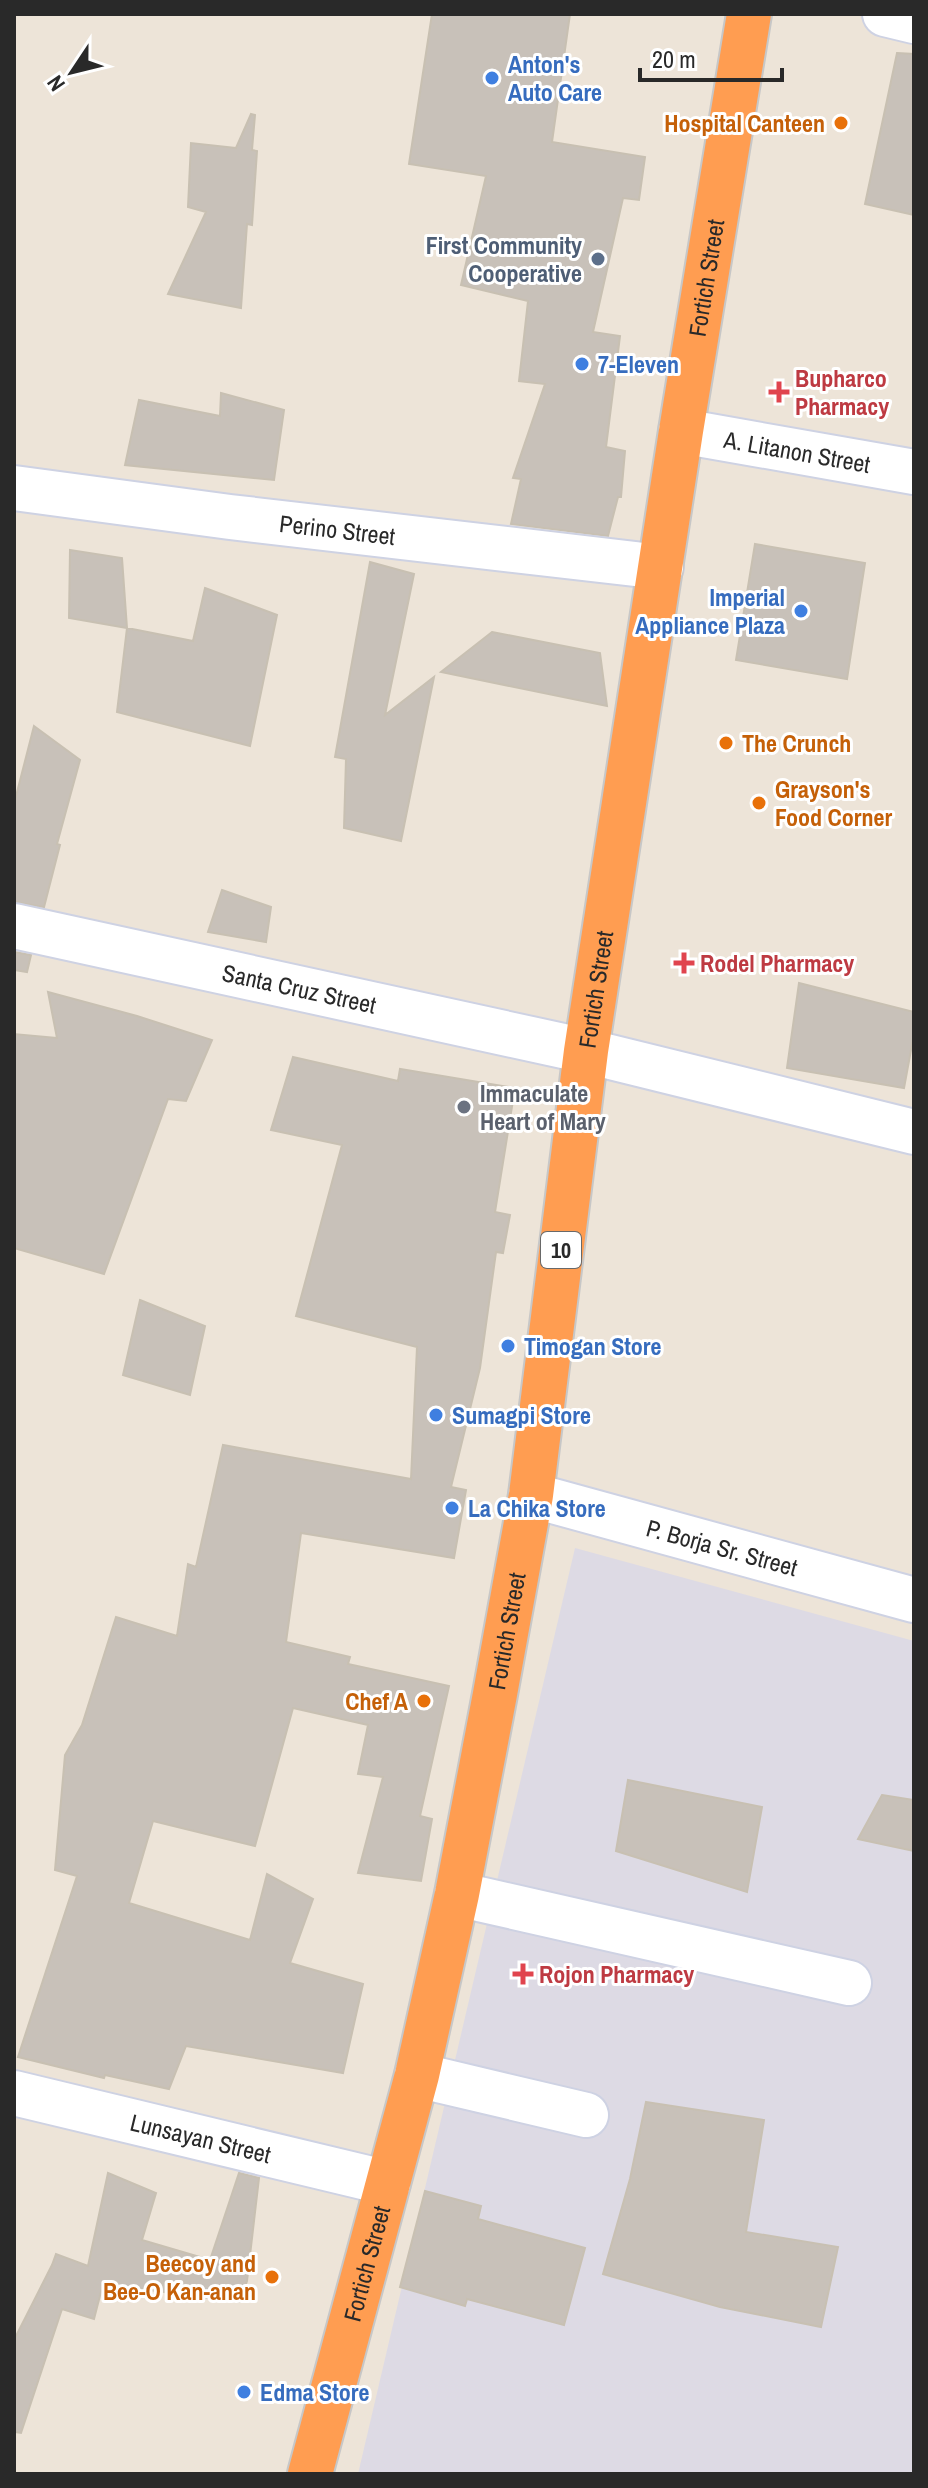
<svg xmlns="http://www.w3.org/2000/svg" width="928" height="2488" viewBox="0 0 928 2488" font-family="'Archivo Narrow',sans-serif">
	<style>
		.industrial { fill: #dddae4 }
		.building { fill: #c8c1b9; stroke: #c8c0b2; stroke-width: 2 }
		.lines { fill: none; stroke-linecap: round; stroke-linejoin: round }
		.minor-casing { stroke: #ced2e3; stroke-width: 48 }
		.highway-casing { stroke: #c7c7c7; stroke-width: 48 }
		.minor { stroke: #fff; stroke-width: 44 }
		.highway { stroke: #ff9d51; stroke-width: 44 }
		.shop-dot { fill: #3f7fe0; stroke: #fff; stroke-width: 3 }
		.food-dot { fill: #e8710a; stroke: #fff; stroke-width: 3 }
		.service-dot { fill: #5c6f8a; stroke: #fff; stroke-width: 3 }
		.health-dot { fill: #e0444e; stroke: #fff; stroke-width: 3 }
		.worship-dot { fill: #6b7280; stroke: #fff; stroke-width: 3 }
		.labels { text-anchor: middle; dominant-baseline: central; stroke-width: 6; stroke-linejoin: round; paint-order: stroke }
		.shield { fill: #fff; stroke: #696969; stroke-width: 2 }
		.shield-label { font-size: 22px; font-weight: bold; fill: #292929 }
		.shop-label { font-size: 24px; font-weight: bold; fill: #366cbe; stroke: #fff; text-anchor: start }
		.food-label { font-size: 24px; font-weight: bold; fill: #c56008; stroke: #fff; text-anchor: end }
		.service-label { font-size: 24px; font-weight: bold; fill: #4e5e75; stroke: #fff; text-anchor: end }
		.street-label { font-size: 24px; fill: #292929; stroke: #fff }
		.health-label { font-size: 24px; font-weight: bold; fill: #be3a42; stroke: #fff; text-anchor: start }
		.worship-label { font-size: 24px; font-weight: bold; fill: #5b616d; stroke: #fff; text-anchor: start }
	</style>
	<rect width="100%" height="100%" fill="#ede4d8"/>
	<path class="industrial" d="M575 1548 914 1641V2474H358Z"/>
	<path class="building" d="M432 14H570L552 142 645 157 639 200 623 198 593 332 620 336 606 447 625 451 621 497H618L608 536 511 524 521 479 513 478 545 384 519 381 528 301 461 285 486 176 409 164Z
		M897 53 914 54V215L865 204Z
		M251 114 255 115 252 150 257 151 252 225 247 224 241 308 168 294 206 212 188 207 191 143 236 148Z
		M221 393 284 410 274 480 125 465 139 400 220 416Z
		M755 544 865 563 847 679 736 660Z
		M70 550 122 558 127 628 69 618Z
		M370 562 414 574 385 715 434 677 401 841 344 828 346 759 335 757Z
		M205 588 277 615 250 746 117 712 127 628 193 641Z
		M492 632 600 653 607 706 441 672Z
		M34 726 80 760 57 844 60 845 44 907 14 902V804Z
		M222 890 271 907 266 942 208 932Z
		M14 952 31 955 27 972 14 970Z
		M799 983 914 1012V1034L904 1088 787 1068Z
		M48 992 137 1016 212 1040 186 1101 168 1099 104 1274 14 1248V1034L57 1038Z
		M293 1057 398 1081 400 1069 515 1088 495 1212 510 1215 503 1253 496 1252 480 1368 451 1487 466 1490 454 1558 301 1533 286 1642 350 1657 348 1664 449 1686 420 1816 432 1819 421 1881 358 1873 383 1777 358 1774 368 1725 293 1708 255 1846 153 1821 129 1903 250 1940 267 1874 313 1899 290 1963 363 1984 343 2073 186 2046 169 2089 105 2075 104 2078 18 2057 77 1876 55 1870 65 1755 82 1725 116 1617 177 1636 188 1564 196 1567 223 1445 411 1479 417 1347 296 1316 342 1145 271 1130Z
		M140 1300 205 1326 190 1395 123 1375Z
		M628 1780 762 1807 747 1892 616 1851Z
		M882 1795 914 1800V1851L858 1839Z
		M646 2102 764 2120 746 2232 838 2247 821 2327 720 2307 603 2274 630 2179Z
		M108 2173 156 2193 142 2240 210 2260 239 2173 259 2178 247 2281 240 2302 103 2284 94 2319 62 2309 21 2433 14 2432V2340L52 2265 56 2254 88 2266Z
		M425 2191 481 2206 478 2219 585 2248 564 2325 467 2299 465 2306 400 2287Z"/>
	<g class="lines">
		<g class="minor-casing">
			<g id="minor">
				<path d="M885 14 914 21"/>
				<path id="s1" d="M681 431 914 472"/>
				<path id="s2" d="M14 488 230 517 661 567"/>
				<path id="s3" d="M14 926 586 1051 914 1132"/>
				<path id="s4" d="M531 1495 914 1600"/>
				<path d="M457 1894 849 1983"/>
				<path d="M417 2075 586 2115"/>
				<path id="s5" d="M14 2093 388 2183"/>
			</g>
		</g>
		<g class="highway-casing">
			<g id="highway">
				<path id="s6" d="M310 2474 417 2075 457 1894 495 1694 531 1495 586 1051 681 431 749 14"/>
			</g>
		</g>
		<use href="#minor" class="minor"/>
		<use href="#highway" class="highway"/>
	</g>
	<g class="shop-dot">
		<circle cx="492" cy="78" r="8"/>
		<circle cx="582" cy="364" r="8"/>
		<circle cx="801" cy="611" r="8"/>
		<circle cx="508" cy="1346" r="8"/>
		<circle cx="436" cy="1415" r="8"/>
		<circle cx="452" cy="1508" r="8"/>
		<circle cx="244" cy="2392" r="8"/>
	</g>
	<g class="food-dot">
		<circle cx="841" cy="123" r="8"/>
		<circle cx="726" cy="743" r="8"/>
		<circle cx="759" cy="803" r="8"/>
		<circle cx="424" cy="1701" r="8"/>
		<circle cx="272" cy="2277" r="8"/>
	</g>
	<circle class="service-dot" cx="598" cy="259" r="8"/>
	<g class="health-dot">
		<path d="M775 380h8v8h8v8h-8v8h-8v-8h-8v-8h8z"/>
		<path d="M680 951h8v8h8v8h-8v8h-8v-8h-8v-8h8z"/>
		<path d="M519 1962h8v8h8v8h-8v8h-8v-8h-8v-8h8z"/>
	</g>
	<circle class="worship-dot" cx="464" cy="1107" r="8"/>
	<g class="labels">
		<rect class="shield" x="541" y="1232" width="40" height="36" rx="6"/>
		<g class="shield-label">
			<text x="561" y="1250">10</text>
		</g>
		<g class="shop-label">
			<text x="508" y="64">Anton's<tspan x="508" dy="28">Auto Care</tspan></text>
			<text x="598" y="364">7-Eleven</text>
			<text x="785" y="597" text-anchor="end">Imperial<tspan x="785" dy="28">Appliance Plaza</tspan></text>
			<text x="524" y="1346">Timogan Store</text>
			<text x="452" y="1415">Sumagpi Store</text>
			<text x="468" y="1508">La Chika Store</text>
			<text x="260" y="2392">Edma Store</text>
		</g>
		<g class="food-label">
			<text x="825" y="123">Hospital Canteen</text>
			<text x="742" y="743" text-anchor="start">The Crunch</text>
			<text x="775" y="789" text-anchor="start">Grayson's<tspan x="775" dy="28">Food Corner</tspan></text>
			<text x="408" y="1701">Chef A</text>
			<text x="256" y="2263">Beecoy and<tspan x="256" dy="28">Bee-O Kan-anan</tspan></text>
		</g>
		<g class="service-label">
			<text x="582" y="245">First Community<tspan x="582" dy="28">Cooperative</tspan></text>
		</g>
		<g class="street-label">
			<text stroke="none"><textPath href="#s6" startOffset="2234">Fortich Street</textPath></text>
			<text stroke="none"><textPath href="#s1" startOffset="118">A. Litanon Street</textPath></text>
			<text stroke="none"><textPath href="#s2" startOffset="326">Perino Street</textPath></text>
			<text stroke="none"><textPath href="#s3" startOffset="292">Santa Cruz Street</textPath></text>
			<text stroke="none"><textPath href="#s6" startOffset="1514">Fortich Street</textPath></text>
			<text stroke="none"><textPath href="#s4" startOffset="198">P. Borja Sr. Street</textPath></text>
			<text stroke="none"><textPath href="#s6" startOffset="866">Fortich Street</textPath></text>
			<text stroke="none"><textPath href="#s5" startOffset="192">Lunsayan Street</textPath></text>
			<text stroke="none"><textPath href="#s6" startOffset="218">Fortich Street</textPath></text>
		</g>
		<g class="health-label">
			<text x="795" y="378">Bupharco<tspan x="795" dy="28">Pharmacy</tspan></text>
			<text x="700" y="963">Rodel Pharmacy</text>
			<text x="539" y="1974">Rojon Pharmacy</text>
		</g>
		<g class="worship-label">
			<text x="480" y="1093">Immaculate<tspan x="480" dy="28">Heart of Mary</tspan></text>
		</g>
	</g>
	<rect width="928" height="2488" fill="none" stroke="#292929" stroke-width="32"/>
	<g transform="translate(72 72) rotate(235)" stroke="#ffffff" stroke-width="6" paint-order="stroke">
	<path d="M0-6L14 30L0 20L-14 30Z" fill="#292929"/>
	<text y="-12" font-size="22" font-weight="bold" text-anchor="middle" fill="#292929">N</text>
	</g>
	<path d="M640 68v12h142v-12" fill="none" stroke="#292929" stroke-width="4"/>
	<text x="652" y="68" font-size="24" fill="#292929" stroke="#ffffff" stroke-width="6" paint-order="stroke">20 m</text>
</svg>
